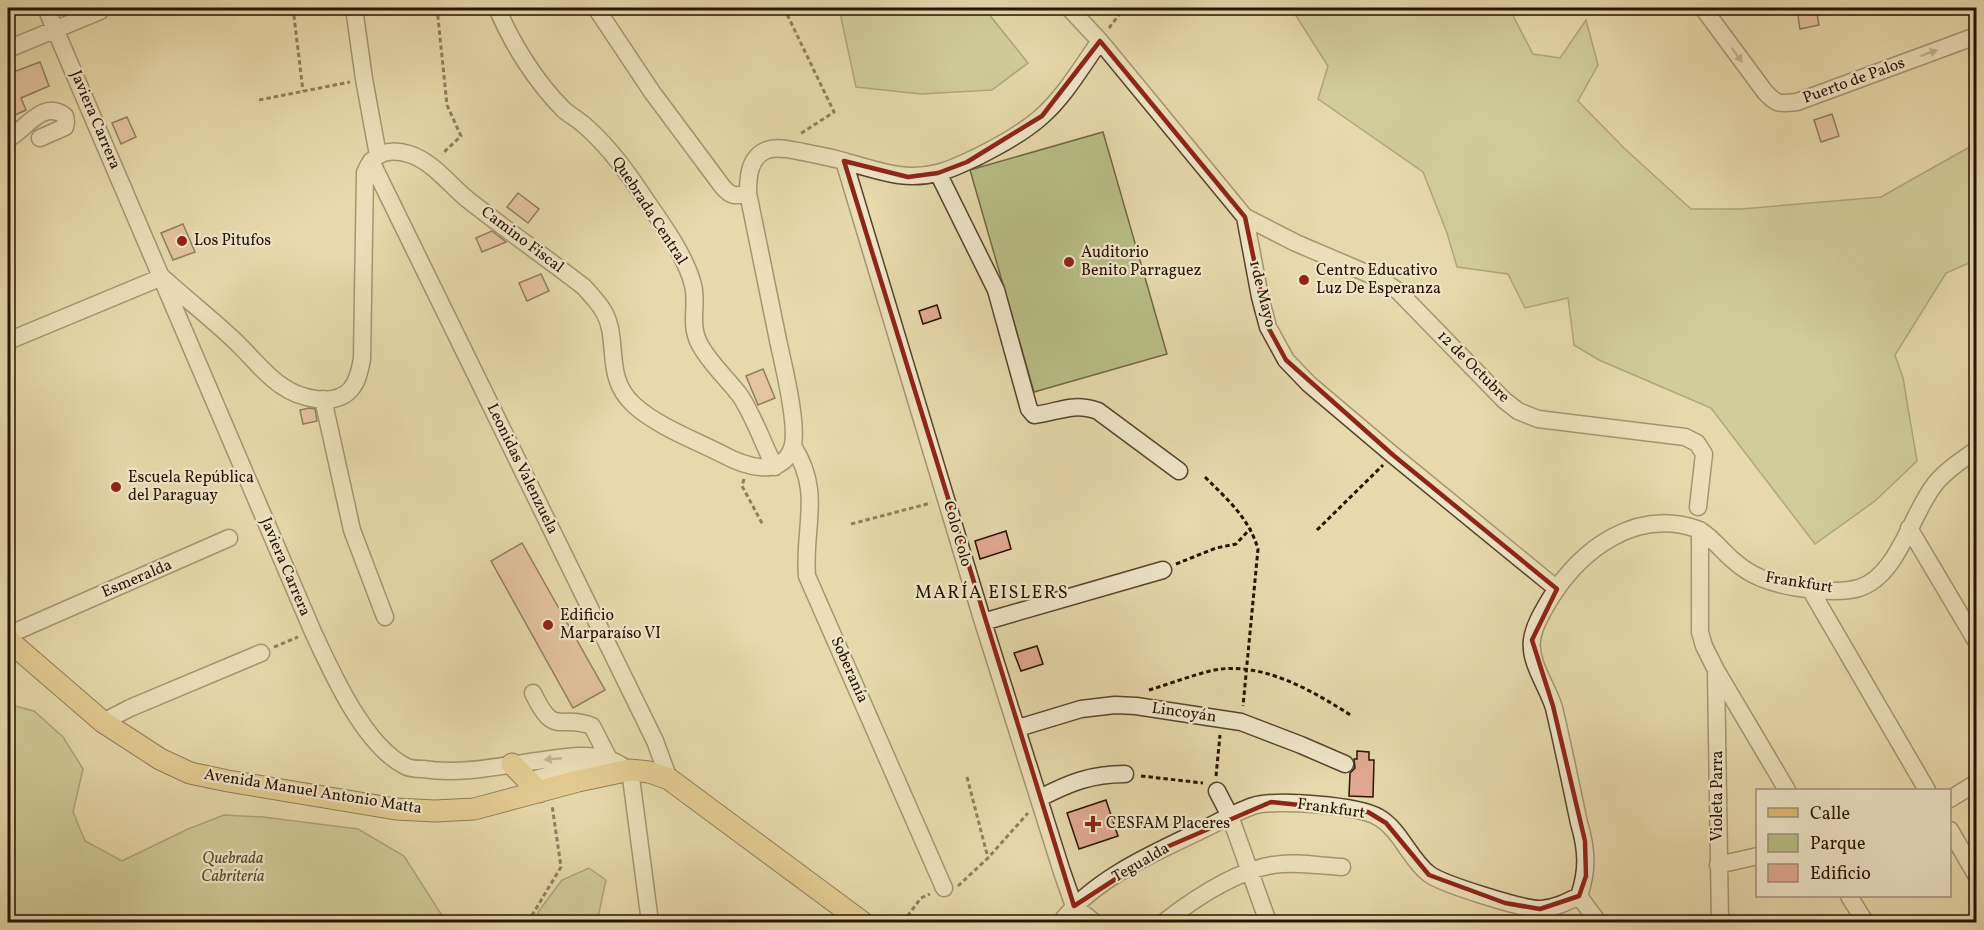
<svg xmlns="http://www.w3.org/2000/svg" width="1984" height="930" viewBox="0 0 1984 930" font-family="Vollkorn,serif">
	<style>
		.green { fill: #b8be87; stroke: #706844; stroke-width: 1.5 }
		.building { fill: #e2a992; stroke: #271200; stroke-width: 1.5 }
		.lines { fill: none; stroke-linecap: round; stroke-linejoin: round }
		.minor-casing { stroke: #57442b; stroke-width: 19 }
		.major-casing { stroke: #271200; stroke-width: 23 }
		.path { stroke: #271200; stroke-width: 3; stroke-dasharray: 4.5 3; stroke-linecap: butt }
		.minor { stroke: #efe6c9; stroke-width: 16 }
		.major { stroke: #e3bc76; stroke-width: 21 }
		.oneway { fill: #95876f }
		.marked { fill: none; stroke: #8f2418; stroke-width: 4.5; stroke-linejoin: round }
		.poi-dot { fill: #8f2418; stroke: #efe6c9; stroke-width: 2 }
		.labels { text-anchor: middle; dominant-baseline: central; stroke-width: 4.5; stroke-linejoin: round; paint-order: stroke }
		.street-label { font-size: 16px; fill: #271200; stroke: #efe6c9 }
		.poi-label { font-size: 16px; fill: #271200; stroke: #efe6c9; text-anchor: start }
		.park-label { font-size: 16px; font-style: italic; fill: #5a4e2f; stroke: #efe6c9 }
		.neighbourhood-label { font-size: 18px; letter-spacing: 1.5px; fill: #271200; stroke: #efe6c9 }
	</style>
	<rect width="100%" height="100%" fill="#e6d9ac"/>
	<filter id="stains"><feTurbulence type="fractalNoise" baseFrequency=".00333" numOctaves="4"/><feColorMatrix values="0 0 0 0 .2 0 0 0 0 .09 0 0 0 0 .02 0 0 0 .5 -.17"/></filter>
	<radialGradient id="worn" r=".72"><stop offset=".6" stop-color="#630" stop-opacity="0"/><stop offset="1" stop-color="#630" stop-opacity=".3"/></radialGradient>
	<path class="green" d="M839 8H984L1028 63 992 90 921 94 856 87Z
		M1291 8H1509L1533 54 1560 58 1586 20 1598 65 1578 101 1624 148 1691 209H1741L1881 197 1966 149 1976 146V260L1946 273 1895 355 1903 378 1917 461 1875 501 1815 544 1711 408 1599 360 1574 345 1568 298 1525 308 1508 274 1457 267 1447 233 1423 172 1318 99 1328 66Z
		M1103 132 1167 354 1034 392 970 170Z
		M8 704 34 711 63 737 83 769 73 812 85 841 122 861 188 829 224 815 263 817 358 829 404 856 443 917 441 922H8Z
		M589 868 606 880 597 922H538V912L562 880Z"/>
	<path class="building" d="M1806 8H1816L1819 25 1800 29 1797 9Z
		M40 62 49 86 21 98 26 110 8 118V74Z
		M1832 114 1839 136 1821 142 1814 120Z
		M127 117 136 137 121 144 112 123Z
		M518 193 539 209 528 223 507 207Z
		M183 224 195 252 173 260 161 233Z
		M492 231 506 242 482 252 476 238Z
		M541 274 549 291 527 301 519 283Z
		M937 305 941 318 923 324 919 311Z
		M763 369 775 398 758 405 746 376Z
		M309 408 315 409 317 421 303 424 300 410Z
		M1006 531 1011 549 980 559 975 541Z
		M522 543 605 690 573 708 491 561Z
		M1037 646 1043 664 1021 671 1014 653Z
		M1357 751 1369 752V760H1374L1373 797 1349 796 1350 773 1355 768 1354 759H1357Z
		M1106 800 1118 836 1079 849 1067 813Z"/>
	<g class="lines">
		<g class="minor-casing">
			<path id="minor" d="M46 8 313 632C332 673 364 745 405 766 410 769 417 769 423 769 461 775 499 766 537 761 559 758 588 752 610 760 617 762 623 767 630 770L650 922
				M354 8 364 79 378 155
				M497 8C512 44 536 82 564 110 570 115 577 119 583 124 604 142 623 166 639 190 657 217 685 253 693 285 698 304 689 324 699 343 709 363 728 379 741 397 755 419 763 444 775 467
				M596 8 652 92 722 186C730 196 735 197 748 193
				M1069 8 1100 41 1245 217 1260 297 1268 327 1286 360 1309 384 1393 455 1557 589
				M1703 8 1765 92C1777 105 1780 104 1797 102L1976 36
				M8 49 100 11
				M8 139C26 129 43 99 65 116L66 122 65 127 40 138
				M371 161 655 741 669 779
				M844 161 983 622 1062 872 1074 906 1094 922
				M938 173 996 290 1029 409 1034 415C1060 412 1071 402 1098 411L1179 471
				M1245 217 1296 243 1378 278 1398 291 1504 400 1518 411 1538 419 1685 437 1697 443 1704 454 1698 507
				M8 341 162 277C186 299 212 319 235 341 251 356 264 374 282 386 299 398 335 408 351 389 358 381 360 369 362 359L365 173C372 153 389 148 409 154 432 161 449 184 467 199 505 229 545 257 584 287 591 295 599 303 604 312 620 340 603 377 634 405 657 426 694 440 722 454 742 465 781 480 792 448 799 429 784 367 779 345 769 294 758 244 748 193 748 177 749 157 767 150 778 146 792 150 803 152 816 155 830 157 843 161 875 169 903 182 937 173 951 170 966 162 979 156 1001 145 1023 133 1041 117 1065 96 1082 66 1100 41
				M323 399 352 530 385 617
				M793 446C823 493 803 526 807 576L944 888
				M1909 528 1976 641
				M1700 530V632L1704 646 1716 670 1787 790
				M1810 589 1927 790
				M983 622 1163 570
				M8 635 229 538
				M1716 671 1720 922
				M103 722 130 708 261 653
				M1018 728 1081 709 1115 705 1136 706 1241 722 1301 745 1345 764
				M528 781 609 759 592 726C559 713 555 739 533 693
				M1217 791 1230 816 1268 922
				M1040 798C1069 783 1091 774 1125 774
				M1950 799 1976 783
				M1950 830 1976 875
				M1718 865 1758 856
				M1579 896 1598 922
				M1849 896 1865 922
				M1061 922C1095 878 1154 853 1204 829 1220 821 1236 812 1253 806 1275 799 1358 805 1378 817 1401 830 1409 859 1429 874 1442 884 1525 910 1541 909 1555 908 1567 902 1579 896 1588 870 1587 850 1579 823 1571 785 1563 746 1554 708 1548 687 1529 663 1532 640 1534 625 1543 611 1550 599 1581 549 1636 508 1697 529 1708 533 1724 553 1734 561 1742 568 1751 574 1761 578 1785 588 1834 595 1859 588 1898 576 1911 514 1935 484 1946 470 1962 460 1976 450
				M1164 922C1194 899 1235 871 1273 865 1295 861 1320 866 1342 867"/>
		</g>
		<g class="major-casing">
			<path id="major" d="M8 640 103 722 160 759 190 773 228 781 396 809 435 811 474 809 578 781 630 770 649 772 669 779 862 922
				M512 764 539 792"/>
		</g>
		<path class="path" d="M293 8 303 91
			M437 8 447 105 461 136 442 154
			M784 8 834 112 800 134
			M1109 28 1124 8
			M259 100 350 82
			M1205 477C1227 499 1249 518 1258 549L1243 706
			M744 479 742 486 763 525
			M851 524 931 503
			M1317 530 1383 465
			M1176 564 1216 548 1236 544 1251 528
			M274 647 298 637
			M1149 690C1169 684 1190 676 1210 671 1259 659 1313 691 1352 716
			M1141 776 1203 783
			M1216 776 1220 735
			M967 777 988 858
			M958 886 988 858 1028 813
			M528 922 561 867 552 805
			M903 922 921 898 930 894"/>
		<use href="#minor" class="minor"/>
		<use href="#major" class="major"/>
	</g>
	<defs><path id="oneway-solid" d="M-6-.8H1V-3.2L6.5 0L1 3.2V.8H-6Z" transform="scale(1.5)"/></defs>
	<g class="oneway">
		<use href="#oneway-solid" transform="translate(1929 53) rotate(-20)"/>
		<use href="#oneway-solid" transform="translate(1737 55) rotate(54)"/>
		<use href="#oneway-solid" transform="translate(553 759) rotate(175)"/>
	</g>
	<path d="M0 0H1984V930H0ZM1100 41 1245 217 1268 327 1286 360 1393 455 1557 589 1532 640 1553 706 1585 841 1586 876 1579 896 1540 909 1505 903 1429 875 1386 823 1368 812 1271 802 1162 849 1074 906 844 161 908 177 938 173 967 162 1042 116Z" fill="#e6d9ac" fill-opacity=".55" fill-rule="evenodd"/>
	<path class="marked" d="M1100 41 1245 217 1268 327 1286 360 1393 455 1557 589 1532 640 1553 706 1585 841 1586 876 1579 896 1540 909 1505 903 1429 875 1386 823 1368 812 1271 802 1162 849 1074 906 844 161 908 177 938 173 967 162 1042 116Z"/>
	<g class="poi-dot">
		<circle cx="182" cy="241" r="6"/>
		<circle cx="1069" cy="262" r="6"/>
		<circle cx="1304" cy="280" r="6"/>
		<circle cx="116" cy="487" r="6"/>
		<circle cx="548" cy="625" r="6"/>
		<path d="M1090 815h6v6h6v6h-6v6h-6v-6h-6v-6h6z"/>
	</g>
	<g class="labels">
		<g class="street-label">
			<text transform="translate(1854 81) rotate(-20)">Puerto de Palos</text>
			<text transform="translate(95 120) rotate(67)">Javiera Carrera</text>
			<text transform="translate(649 211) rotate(57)">Quebrada Central</text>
			<text transform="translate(522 240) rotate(37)">Camino Fiscal</text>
			<text transform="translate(1262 294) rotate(76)">1 de Mayo</text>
			<text transform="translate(1473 367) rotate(45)">12 de Octubre</text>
			<text transform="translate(522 469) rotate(64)">Leonidas Valenzuela</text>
			<text transform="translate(957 534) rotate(74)">Colo Colo</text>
			<text transform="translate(285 567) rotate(67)">Javiera Carrera</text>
			<text transform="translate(137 579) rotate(-23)">Esmeralda</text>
			<text transform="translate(1799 583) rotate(9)">Frankfurt</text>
			<text transform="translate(849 670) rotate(66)">Soberanía</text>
			<text transform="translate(1184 713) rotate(8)">Lincoyán</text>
			<text transform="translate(313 792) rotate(9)">Avenida Manuel Antonio Matta</text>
			<text transform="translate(1718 796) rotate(-90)">Violeta Parra</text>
			<text transform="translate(1331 809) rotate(8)">Frankfurt</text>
			<text transform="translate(1141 863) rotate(-30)">Tegualda</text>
		</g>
		<g class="poi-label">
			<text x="194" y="241">Los Pitufos</text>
			<text x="1081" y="253">Auditorio<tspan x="1081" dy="18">Benito Parraguez</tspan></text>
			<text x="1316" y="271">Centro Educativo<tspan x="1316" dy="18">Luz De Esperanza</tspan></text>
			<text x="128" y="478">Escuela República<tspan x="128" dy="18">del Paraguay</tspan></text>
			<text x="560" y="616">Edificio<tspan x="560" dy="18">Marparaíso VI</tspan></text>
			<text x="1106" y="824">CESFAM Placeres</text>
		</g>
		<g class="park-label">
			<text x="233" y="859">Quebrada<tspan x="233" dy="18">Cabritería</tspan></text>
		</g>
		<g class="neighbourhood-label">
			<text x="992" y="593">MARÍA EISLERS</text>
		</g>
	</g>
	<rect width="1984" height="930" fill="none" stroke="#e6d9ac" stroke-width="30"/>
	<rect x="9" y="9" width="1966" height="912" fill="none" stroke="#271200" stroke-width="3"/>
	<rect x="15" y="15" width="1954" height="900" fill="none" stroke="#271200" stroke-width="1.5"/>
	<rect x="1756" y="789" width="195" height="108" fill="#efe6c9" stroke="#9f9179" stroke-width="1.5"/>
	<rect x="1768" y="808" width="30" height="9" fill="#e3bc76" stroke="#9f9179" stroke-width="1.5"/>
	<text x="1810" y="819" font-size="18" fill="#271200">Calle</text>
	<rect x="1768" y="834" width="30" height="18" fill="#b8be87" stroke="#9f9179" stroke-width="1.5"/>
	<text x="1810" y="849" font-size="18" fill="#271200">Parque</text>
	<rect x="1768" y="864" width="30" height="18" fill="#e2a992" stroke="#9f9179" stroke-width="1.5"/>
	<text x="1810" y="879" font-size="18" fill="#271200">Edificio</text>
	<rect width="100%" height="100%" filter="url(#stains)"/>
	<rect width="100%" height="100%" fill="url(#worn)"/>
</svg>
